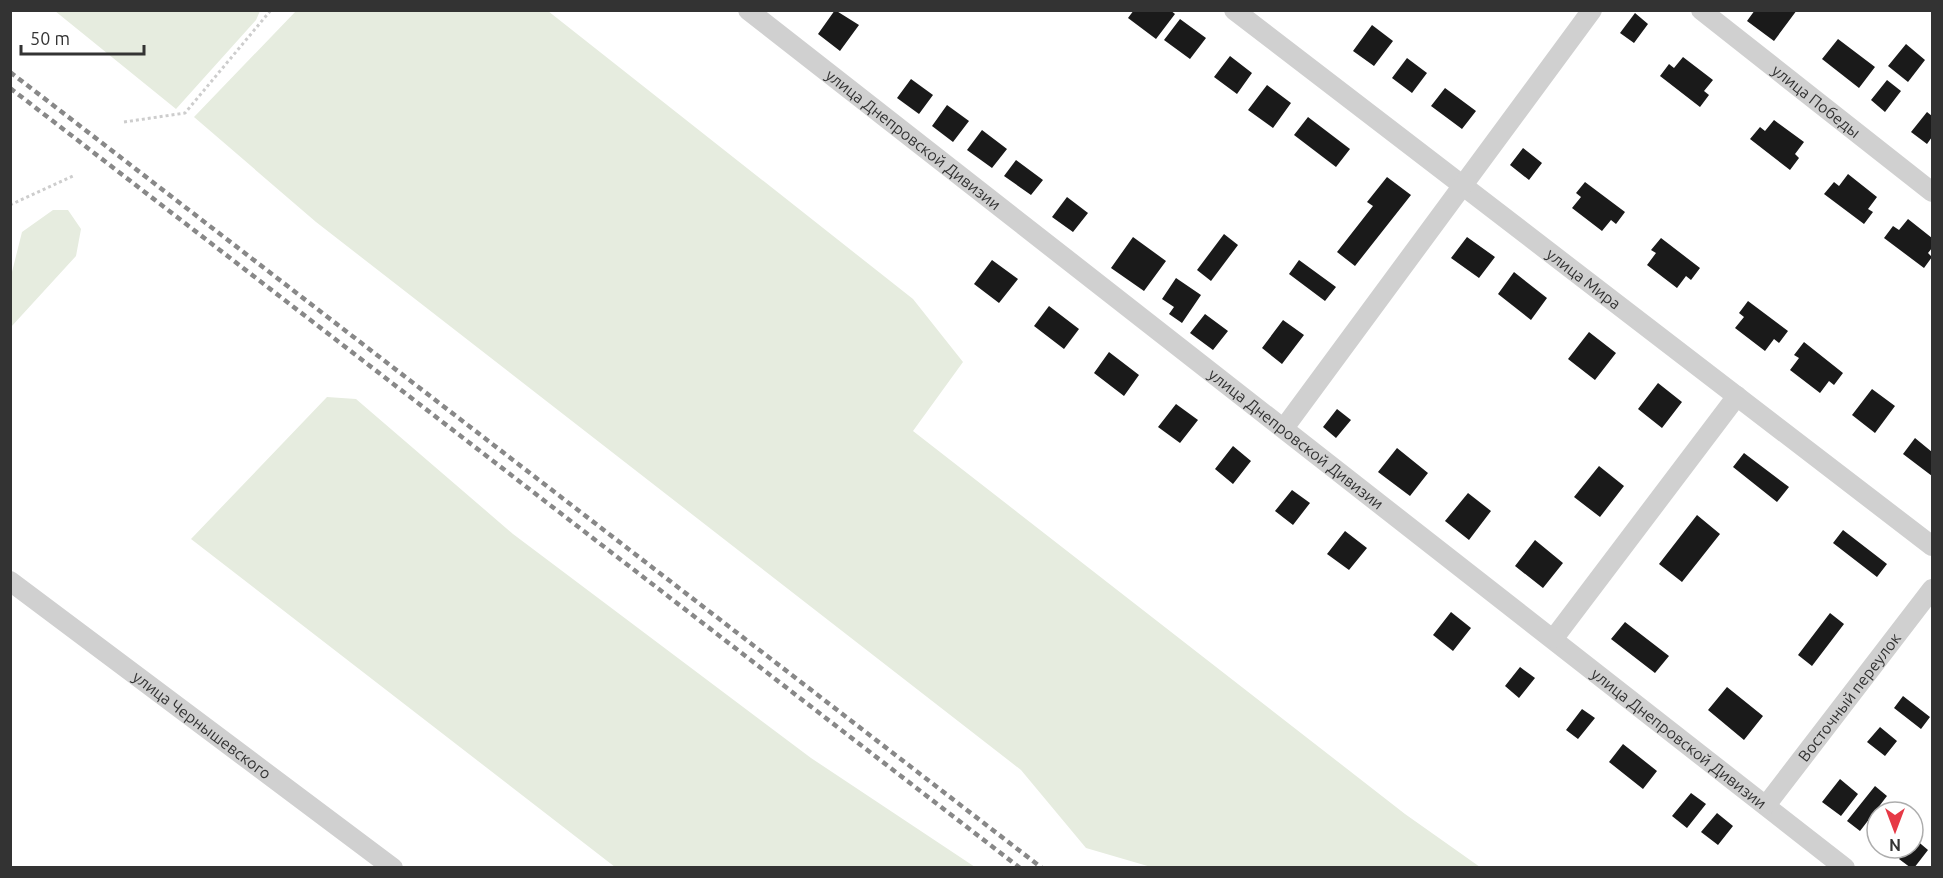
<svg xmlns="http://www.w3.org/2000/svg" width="1943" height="878" viewBox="0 0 1943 878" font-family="Ubuntu,sans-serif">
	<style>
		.green { fill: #e6ecdf }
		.building { fill: #1a1a1a }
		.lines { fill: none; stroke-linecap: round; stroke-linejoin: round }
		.path { stroke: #cdcdcd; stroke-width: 3; stroke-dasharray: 3 3; stroke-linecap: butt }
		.minor { stroke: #d0d0d0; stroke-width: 20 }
		.rail { stroke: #888; stroke-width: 4.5; stroke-dasharray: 6 4.5; stroke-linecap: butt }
		.labels { text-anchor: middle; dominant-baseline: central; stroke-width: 6; stroke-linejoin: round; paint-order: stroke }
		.street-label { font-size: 16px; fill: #333; stroke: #fff }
	</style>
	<rect width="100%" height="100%" fill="#fff"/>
	<path class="green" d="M55 11H260L256 20 176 109Z
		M296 11H548L913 299 963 362 913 431 1405 814 1480 867H1151L1086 848 1021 770 316 222 194 117Z
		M53 210H68L81 229 76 256 11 327V276L22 232Z
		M327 397 356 399 513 534 811 758 975 867H615L191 539Z"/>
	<path class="building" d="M835 10 859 25 840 51 818 34Z
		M1134 10H1170L1175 14 1156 39 1128 18Z
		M1755 10H1797L1774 41 1747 21Z
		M1635 13 1648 24 1634 43 1620 33Z
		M1180 19 1206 38 1190 59 1164 40Z
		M1372 25 1393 41 1374 66 1353 51Z
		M1838 39 1875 67 1859 88 1822 59Z
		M1906 44 1925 60 1908 82 1888 66Z
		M1230 56 1252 73 1237 94 1214 77Z
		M1683 57 1713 80 1704 91 1709 95 1700 107 1660 76 1669 64 1674 68Z
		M1407 58 1427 73 1412 93 1392 78Z
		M911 79 933 95 919 114 897 98Z
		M1887 80 1901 91 1885 112 1871 100Z
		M1267 85 1291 103 1273 128 1248 110Z
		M1445 88 1476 111 1462 129 1431 106Z
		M947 105 969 121 953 142 932 126Z
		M1927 112 1932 116V137L1927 144 1911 132Z
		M1308 117 1350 149 1336 167 1294 135Z
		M1774 120 1804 142 1795 154 1799 158 1790 170 1750 139 1760 127 1765 131Z
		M982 130 1007 149 992 168 967 150Z
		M1523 148 1542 163 1529 180 1510 165Z
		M1016 160 1043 180 1031 195 1004 176Z
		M1848 174 1877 197 1868 209 1873 212 1864 224 1824 194 1834 182 1839 186Z
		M1387 177 1411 195 1355 266 1337 252 1373 206 1367 202Z
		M1585 182 1625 212 1616 224 1611 220 1602 231 1572 208 1581 197 1576 193Z
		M1067 197 1088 213 1073 232 1052 217Z
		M1908 219 1932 238V248L1928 253 1932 257 1924 268 1884 238 1893 226 1899 230Z
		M1224 234 1238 245 1211 281 1197 270Z
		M1133 237 1166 261 1144 291 1111 268Z
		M1467 237 1495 257 1479 278 1451 258Z
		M1661 238 1700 268 1691 280 1686 276 1677 288 1647 265 1656 253 1651 250Z
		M992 260 1018 279 999 303 974 284Z
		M1299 260 1336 287 1325 301 1289 274Z
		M1514 272 1547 298 1531 320 1498 294Z
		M1176 278 1201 295 1182 323 1169 314 1174 307 1162 299Z
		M1748 301 1788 331 1779 343 1774 339 1765 351 1735 328 1744 317 1739 313Z
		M1049 306 1079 329 1064 349 1034 326Z
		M1205 314 1228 331 1213 350 1190 333Z
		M1283 320 1304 335 1282 364 1262 348Z
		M1589 332 1616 353 1595 380 1568 359Z
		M1804 342 1843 373 1834 385 1829 381 1820 393 1790 370 1799 358 1794 355Z
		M1109 352 1139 375 1124 396 1094 373Z
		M1658 383 1682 402 1662 428 1638 409Z
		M1872 389 1895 406 1875 433 1852 415Z
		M1176 404 1198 420 1180 443 1158 427Z
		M1337 409 1351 420 1336 438 1323 427Z
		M1915 438 1932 452V476L1903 454Z
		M1233 446 1251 461 1233 484 1215 469Z
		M1397 448 1428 473 1410 496 1378 472Z
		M1744 453 1789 487 1777 502 1733 467Z
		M1599 466 1624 486 1600 517 1574 497Z
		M1292 490 1310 503 1293 525 1275 511Z
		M1468 493 1491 511 1469 540 1445 521Z
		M1697 515 1720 534 1682 582 1659 564Z
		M1843 530 1887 564 1877 577 1833 543Z
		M1345 531 1367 548 1349 570 1327 554Z
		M1535 540 1563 563 1543 588 1515 566Z
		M1451 612 1471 628 1453 651 1433 635Z
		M1830 613 1844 624 1812 666 1798 655Z
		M1625 622 1669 656 1655 673 1611 639Z
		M1520 667 1535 678 1519 698 1505 686Z
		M1727 687 1763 716 1744 740 1708 710Z
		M1903 696 1930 717 1921 729 1894 708Z
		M1582 709 1595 718 1578 739 1566 730Z
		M1880 727 1897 741 1885 756 1867 742Z
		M1623 744 1657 771 1643 789 1609 762Z
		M1840 779 1858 794 1841 816 1822 802Z
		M1875 786 1887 796 1860 831 1847 821Z
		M1691 793 1706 804 1687 828 1672 816Z
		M1717 813 1733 826 1718 845 1701 832Z
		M1877 826V843L1869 837Z
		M1915 839 1928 850 1914 868H1911L1899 859 1908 848H1913Z"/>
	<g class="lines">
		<path class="path" d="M124 122 185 113 271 10
			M10 205 73 176"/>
		<g class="minor">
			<path id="s1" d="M748 10 1845 868"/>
			<path id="s2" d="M1234 10 1932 546"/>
			<path id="s3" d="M1701 10 1932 192"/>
			<path d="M1284 428 1592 10"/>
			<path id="s4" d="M10 581 393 868"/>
			<path d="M1554 638 1737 396"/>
			<path id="s5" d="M1767 804 1932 589"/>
		</g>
		<path class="rail" d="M10 72 1042 868
			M10 88 1020 868"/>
	</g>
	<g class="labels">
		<g class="street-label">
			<text stroke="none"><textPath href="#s3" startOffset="147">улица Победы</textPath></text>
			<text stroke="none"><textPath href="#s1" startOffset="210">улица Днепровской Дивизии</textPath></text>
			<text stroke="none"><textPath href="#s2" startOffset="441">улица Мира</textPath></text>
			<text stroke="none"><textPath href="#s1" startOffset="696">улица Днепровской Дивизии</textPath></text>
			<text stroke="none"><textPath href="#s5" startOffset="135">Восточный переулок</textPath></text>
			<text stroke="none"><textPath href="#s4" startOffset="240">улица Чернышевского</textPath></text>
			<text stroke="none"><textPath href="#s1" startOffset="1182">улица Днепровской Дивизии</textPath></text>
		</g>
	</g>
	<rect width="1943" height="878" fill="none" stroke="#333333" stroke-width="24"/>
	<g transform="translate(1895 830) rotate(180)"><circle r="28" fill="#ffffff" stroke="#adadad" stroke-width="1.5"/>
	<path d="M0-4.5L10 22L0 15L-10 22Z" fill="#e63946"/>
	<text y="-9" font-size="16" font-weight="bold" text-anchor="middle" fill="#333333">N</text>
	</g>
	<path d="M21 45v9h123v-9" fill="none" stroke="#333333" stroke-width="3"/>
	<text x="30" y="45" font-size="18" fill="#333333" stroke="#ffffff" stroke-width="4.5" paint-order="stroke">50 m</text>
</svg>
